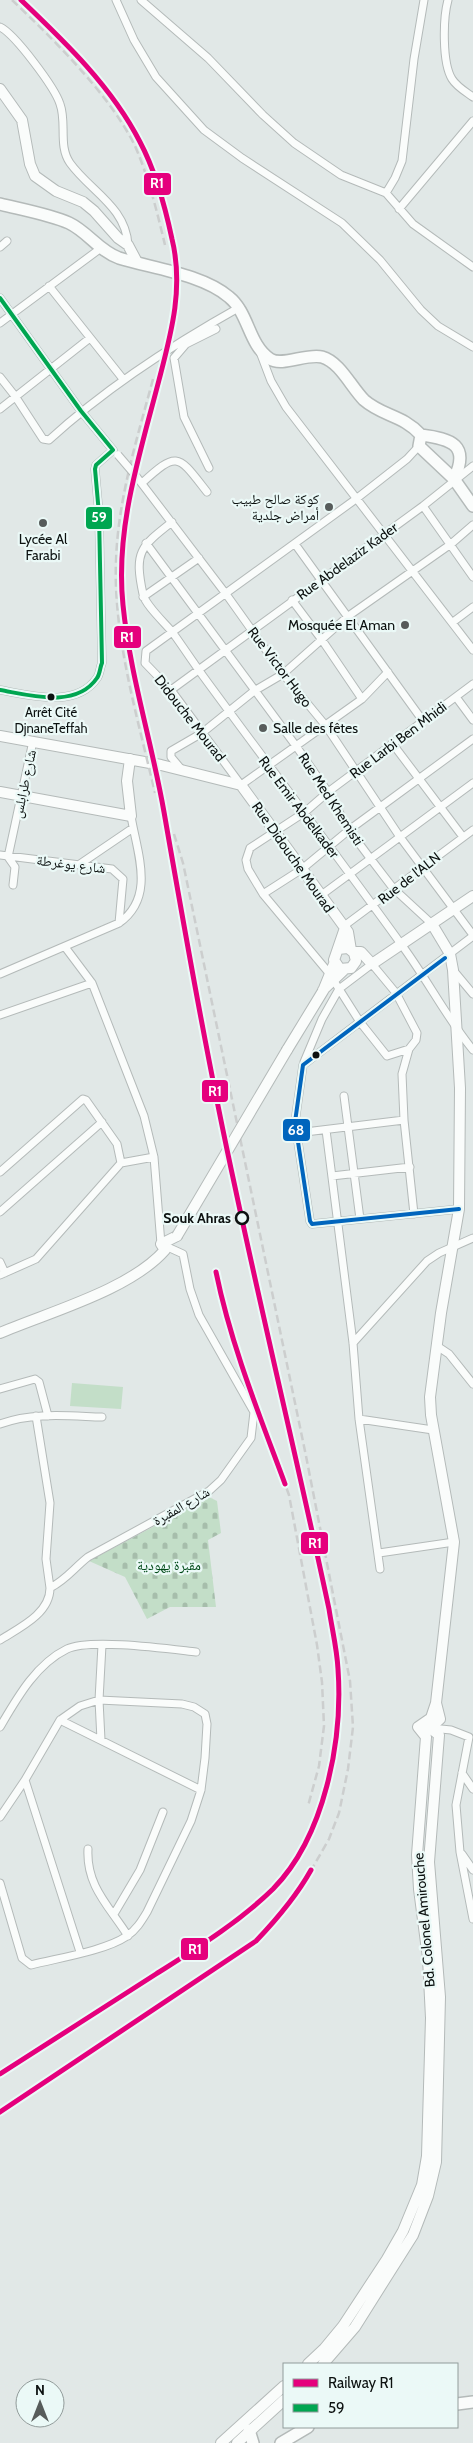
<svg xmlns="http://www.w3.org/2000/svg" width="473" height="2443" viewBox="0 0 473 2443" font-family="Cabin,'Noto Naskh Arabic',sans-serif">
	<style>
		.cemetery { fill: url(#cemetery-stones) }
		.pitch { fill: #c3dec8 }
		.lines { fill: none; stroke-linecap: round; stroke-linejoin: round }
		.street-casing { stroke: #b4bab9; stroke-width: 9 }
		.secondary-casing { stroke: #b4bab9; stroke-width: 12 }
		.primary-casing { stroke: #b4bab9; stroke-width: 14 }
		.street { stroke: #fafcfb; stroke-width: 7 }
		.secondary { stroke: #fafcfb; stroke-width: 10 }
		.primary { stroke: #fafcfb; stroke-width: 11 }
		.rail { stroke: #cccece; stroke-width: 2.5; stroke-dasharray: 8 4; stroke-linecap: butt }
		.street-bridge-casing { stroke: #b4bab9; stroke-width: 9; stroke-linecap: butt }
		.secondary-bridge-casing { stroke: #b4bab9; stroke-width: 12; stroke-linecap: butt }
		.street-bridge { stroke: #fafcfb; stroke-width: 7 }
		.secondary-bridge { stroke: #fafcfb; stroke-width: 10 }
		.bus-1-casing { stroke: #ebf9f7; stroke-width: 8 }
		.bus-2-casing { stroke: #ebf9f7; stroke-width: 8 }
		.bus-1 { stroke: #00a651; stroke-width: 4 }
		.bus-2 { stroke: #0065bd; stroke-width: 4 }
		.rail-1-casing { stroke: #ebf9f7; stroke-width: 9 }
		.rail-1 { stroke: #e5007d; stroke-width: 5 }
		.poi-dot { fill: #575c5b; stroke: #ebf9f7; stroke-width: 2 }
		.bus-dot { fill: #0c1110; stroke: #ebf9f7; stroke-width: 2 }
		.stop-dot { fill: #ebf9f7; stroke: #0c1110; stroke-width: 2.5 }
		.labels { text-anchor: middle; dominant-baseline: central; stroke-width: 4.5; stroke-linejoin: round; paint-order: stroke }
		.bus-label { font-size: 13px; fill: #0c1110; stroke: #ebf9f7 }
		.poi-label { font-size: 14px; fill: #0c1110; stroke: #ebf9f7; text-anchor: end }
		.street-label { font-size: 14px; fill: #0c1110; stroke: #ebf9f7 }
		.stop-label { font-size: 14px; font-weight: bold; fill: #0c1110; stroke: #ebf9f7; text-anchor: end }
		.park-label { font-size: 14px; fill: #004a18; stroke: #ebf9f7 }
		.line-badge { stroke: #ebf9f7; stroke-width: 2 }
		.badge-label { font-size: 14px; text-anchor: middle; font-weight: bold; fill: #fff }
	</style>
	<defs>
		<pattern id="cemetery-stones" width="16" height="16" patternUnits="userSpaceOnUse" patternTransform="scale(1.25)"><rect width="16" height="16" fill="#c3dec8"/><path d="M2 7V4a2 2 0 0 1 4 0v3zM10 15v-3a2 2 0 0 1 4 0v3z" fill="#a6bdab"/></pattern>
	</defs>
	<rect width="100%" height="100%" fill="#e1e8e7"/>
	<path class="cemetery" d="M209 1497 217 1501 221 1533 208 1540 216 1607H170L147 1619 125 1577 89 1561Z"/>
	<path class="pitch" d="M72 1383 123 1387 121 1409 70 1406Z"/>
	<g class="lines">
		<g class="street-casing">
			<path id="street" d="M116 0 134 40 156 77 204 130 242 158 342 223 380 260 421 310 438 326 473 347
				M141 0 208 58 263 115 294 143 341 175 386 193 413 224 473 267
				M448 0C443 18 442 63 452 79 457 87 466 92 473 97
				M0 27C15 34 55 88 60 104 67 123 58 146 70 163 90 191 126 207 128 245
				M386 193 395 178 402 161 414 59 424 0
				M399 209 473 121
				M0 247 7 241
				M49 286 123 379
				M0 298 81 411 113 450 96 465 95 469 99 514 102 663C100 667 100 674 97 678 76 709 29 695 0 690
				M0 323 101 248
				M260 352 271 381 286 407 473 650
				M0 377 15 396 43 439 49 440C107 387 172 345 240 307
				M0 409 90 338
				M209 468 184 417 174 358 186 344 216 329
				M136 476 226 594 283 674 326 726 400 837 473 935
				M142 483C178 450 178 455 207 492
				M423 506 473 577
				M172 522C140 547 134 552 143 594 145 605 165 623 173 633 183 647 193 662 203 676 269 766 336 854 401 944 427 979 446 1017 473 1050
				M146 543 296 746 328 792 349 830 370 858 393 888 432 924
				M295 544 423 721
				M143 597 199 558
				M292 600 322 640 362 699
				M453 622 473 607
				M388 672 362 699 241 785 171 690 145 663 146 651 356 499 407 459 419 446
				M171 690 423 506 473 466
				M456 697 473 720
				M392 743 463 837
				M182 770 171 757V751L202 733 254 691 283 674 347 617 451 544 473 525
				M0 855 112 869 123 879 119 923
				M80 864 133 828
				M13 885 15 867 8 857 33 741
				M263 894 302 869 349 830 473 739
				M320 896 473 783
				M344 926 473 830
				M453 970 473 994
				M329 973 263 894 248 869 246 860 250 848 305 812 328 792 473 684
				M0 974 119 923C156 897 137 853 131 816
				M334 981 360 1022 387 1056 409 1049 402 1074 404 1120 414 1214
				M0 1015 92 983
				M304 1062 322 1019 339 989 372 964 396 993 417 1033 416 1040 409 1049
				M344 1096 360 1219
				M326 1130 353 1343 359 1419 380 1569
				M297 1133 404 1120
				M0 1172 83 1099 86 1100 117 1144 121 1163
				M332 1176 410 1167
				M459 1209 312 1224 310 1221 295 1122 303 1065 473 936
				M0 1212 102 1122
				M0 1262 5 1273
				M0 1275 36 1259 121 1163 154 1157
				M353 1343 427 1261 439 1253 473 1238
				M437 1346 449 1354 473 1384
				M0 1389 35 1379 39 1382 48 1416
				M36 1416 50 1503 46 1559 50 1588
				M359 1419 433 1430
				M0 1424C32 1412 68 1416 102 1417
				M379 1553 454 1542
				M0 1640C19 1628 50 1614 50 1588 67 1579 74 1568 88 1557L209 1491 221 1480 251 1438 254 1412 199 1315 190 1289 183 1254 161 1244 154 1157 144 1116 92 983 65 947
				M60 1720 201 1790
				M0 1727C17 1698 36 1664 67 1649 90 1638 169 1649 196 1652
				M431 1728 451 1730 469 1737 456 1805 460 1852 473 1919
				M101 1740 99 1700 102 1645
				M462 1773 473 1789
				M25 1780 80 1952
				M0 1817 25 1780 60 1720 80 1706 99 1700 182 1704 194 1707 205 1714 207 1724 205 1758 201 1790 191 1821 147 1912C141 1922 136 1930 127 1936 105 1951 58 1958 31 1965L22 1958 0 1883
				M88 1849C86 1886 109 1906 128 1936
				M462 1854 473 1870
				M114 1914 140 1870 163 1812"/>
		</g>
		<g class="secondary-casing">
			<path id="secondary" d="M0 89 22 120 30 164 35 176 56 191 83 202 94 211 118 238 128 245 137 262
				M0 736 161 765 241 785 348 932 351 950
				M0 792 131 816 127 781 130 759
				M338 949 348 948 354 953 356 961 351 968 340 969 334 960 345 928
				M353 952H361L372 964 473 896
				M323 990 344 970
				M287 1050 323 991 334 964
				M0 1333C49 1312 130 1290 165 1250L161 1244 177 1236
				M308 2364 324 2349 343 2326 387 2259 403 2231 422 2185 427 2156 431 2018 428 1958 419 1889 417 1855 426 1737 418 1727 431 1718 436 1703 454 1542 431 1415 430 1397 441 1313 459 1209 460 1088 453 970 450 954 432 924
				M323 2364 355 2327 413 2235 428 2196 436 2162 440 1997 429 1862 439 1735 430 1728 440 1719 436 1703
				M221 2443 284 2386
				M237 2443 284 2400"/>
		</g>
		<g class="primary-casing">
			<path id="primary" d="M0 204C20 209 52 215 69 223 88 232 99 251 119 258 151 268 202 274 229 297 249 313 248 344 270 359 282 367 307 353 322 357 340 362 351 387 364 400 382 416 403 415 421 435
				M421 435 419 446 454 479 473 506
				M421 435C452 439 470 445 454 479
				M457 2404 473 2402
				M249 2430 253 2443
				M281 2443 308 2427"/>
		</g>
		<use href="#street" class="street"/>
		<use href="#secondary" class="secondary"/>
		<use href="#primary" class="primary"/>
		<path class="rail" d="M12 0C53 39 110 95 135 146 149 178 157 212 165 245
			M153 379C137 439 118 498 116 561 113 637 138 719 155 793
			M161 791C193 976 229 1159 270 1342 286 1414 303 1486 318 1558 326 1595 336 1633 338 1670 343 1749 323 1826 274 1888
			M174 834 183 863 306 1456 350 1681 353 1727 348 1769 339 1813 329 1839 301 1888
			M216 1272 224 1309 249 1386 289 1495 317 1645 322 1682 324 1726 319 1766 308 1806"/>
		<g class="street-bridge-casing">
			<path id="street-bridge" d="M118 455 136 476"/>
		</g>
		<g class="secondary-bridge-casing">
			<path id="secondary-bridge" d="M177 1236 287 1050"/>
		</g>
		<use href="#street-bridge" class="street-bridge"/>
		<use href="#secondary-bridge" class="secondary-bridge"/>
		<g class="bus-1-casing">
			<path id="bus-1" d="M0 298 81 411 113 450 96 465 95 469 99 514 102 663C100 667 100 674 97 678 76 709 29 695 0 690"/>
		</g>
		<g class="bus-2-casing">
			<path id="bus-2" d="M445 958 303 1065 295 1122 310 1221 312 1224 459 1209"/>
		</g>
		<use href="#bus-1" class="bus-1"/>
		<use href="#bus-2" class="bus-2"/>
		<g class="rail-1-casing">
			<path id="rail-1" d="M216 1272C231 1345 259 1414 285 1484
				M0 2074C52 2041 104 2007 156 1974 197 1948 238 1923 273 1889 325 1836 343 1740 338 1669 337 1649 332 1629 329 1609 299 1468 265 1328 235 1187 208 1063 186 938 164 812 152 743 130 675 123 605 115 528 140 454 159 380 171 334 184 288 172 239 165 206 156 172 140 142 112 87 65 42 21 0
				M0 2112 256 1941C277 1919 296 1897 311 1870"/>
		</g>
		<use href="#rail-1" class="rail-1"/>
	</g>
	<g class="poi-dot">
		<circle cx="329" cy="507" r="5"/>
		<circle cx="43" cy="523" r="5"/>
		<circle cx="405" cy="625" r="5"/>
		<circle cx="263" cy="728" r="5"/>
	</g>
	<g class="bus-dot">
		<circle cx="51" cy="697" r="4.5"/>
		<circle cx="316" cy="1055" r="4.5"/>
	</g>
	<circle class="stop-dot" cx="242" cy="1218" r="6"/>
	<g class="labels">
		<g class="bus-label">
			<text x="51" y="712">Arrêt Cité<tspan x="51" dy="16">DjnaneTeffah</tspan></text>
		</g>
		<g class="poi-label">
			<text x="319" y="499">كوكة صالح طبيب<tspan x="319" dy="16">أمراض جلدية</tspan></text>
			<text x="43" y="539" text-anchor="middle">Lycée Al<tspan x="43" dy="16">Farabi</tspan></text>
			<text x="395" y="625">Mosquée El Aman</text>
			<text x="273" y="728" text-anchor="start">Salle des fêtes</text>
		</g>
		<g class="street-label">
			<text transform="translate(347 561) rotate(-36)">Rue Abdelaziz Kader</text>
			<text transform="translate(280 667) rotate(53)">Rue Victor Hugo</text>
			<text transform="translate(190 718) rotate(52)">Didouche Mourad</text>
			<text transform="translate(398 740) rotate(-37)">Rue Larbi Ben Mhidi</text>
			<text transform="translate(24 784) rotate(-78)">شارع طرابلس</text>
			<text transform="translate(331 799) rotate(57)">Rue Med Khemisti</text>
			<text transform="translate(299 807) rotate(53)">Rue Emir Abdelkader</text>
			<text transform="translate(293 857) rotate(55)">Rue Didouche Mourad</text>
			<text transform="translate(71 864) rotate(7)">شارع يوغرطة</text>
			<text transform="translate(409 878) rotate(-38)">Rue de l'ALN</text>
			<text transform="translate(181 1506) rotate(-30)">شارع المقبرة</text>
			<text transform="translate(424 1920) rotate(-95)">Bd. Colonel Amirouche</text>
		</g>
		<g class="stop-label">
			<text x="231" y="1218">Souk Ahras</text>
		</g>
		<g class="park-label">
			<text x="169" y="1565">مقبرة يهودية</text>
		</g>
	</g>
	<g class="line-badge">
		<rect x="143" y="172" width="29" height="24" rx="5" fill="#e5007d"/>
		<rect x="85" y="506" width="28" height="24" rx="5" fill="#00a651"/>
		<rect x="113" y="625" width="29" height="24" rx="5" fill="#e5007d"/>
		<rect x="201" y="1079" width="28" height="24" rx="5" fill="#e5007d"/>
		<rect x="282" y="1118" width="29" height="24" rx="5" fill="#0065bd"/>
		<rect x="300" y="1531" width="29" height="24" rx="5" fill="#e5007d"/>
		<rect x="180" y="1937" width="29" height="24" rx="5" fill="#e5007d"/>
	</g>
	<g class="badge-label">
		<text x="157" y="188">R1</text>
		<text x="99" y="522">59</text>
		<text x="127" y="642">R1</text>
		<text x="215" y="1096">R1</text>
		<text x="296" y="1135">68</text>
		<text x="315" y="1548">R1</text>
		<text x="195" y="1954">R1</text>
	</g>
	<rect x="283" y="2363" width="175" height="65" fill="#ebf9f7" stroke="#929c9b"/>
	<rect x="293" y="2379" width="25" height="8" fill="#e5007d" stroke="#929c9b"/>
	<text x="328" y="2388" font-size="15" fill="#0c1110">Railway R1</text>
	<rect x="293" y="2404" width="25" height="8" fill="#00a651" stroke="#929c9b"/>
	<text x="328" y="2413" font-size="15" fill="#0c1110">59</text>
	<g transform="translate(40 2403)"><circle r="24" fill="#ebf9f7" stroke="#929c9b"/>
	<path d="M0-4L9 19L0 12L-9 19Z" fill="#575c5b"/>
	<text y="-8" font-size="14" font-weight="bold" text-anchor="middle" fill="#0c1110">N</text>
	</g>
</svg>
